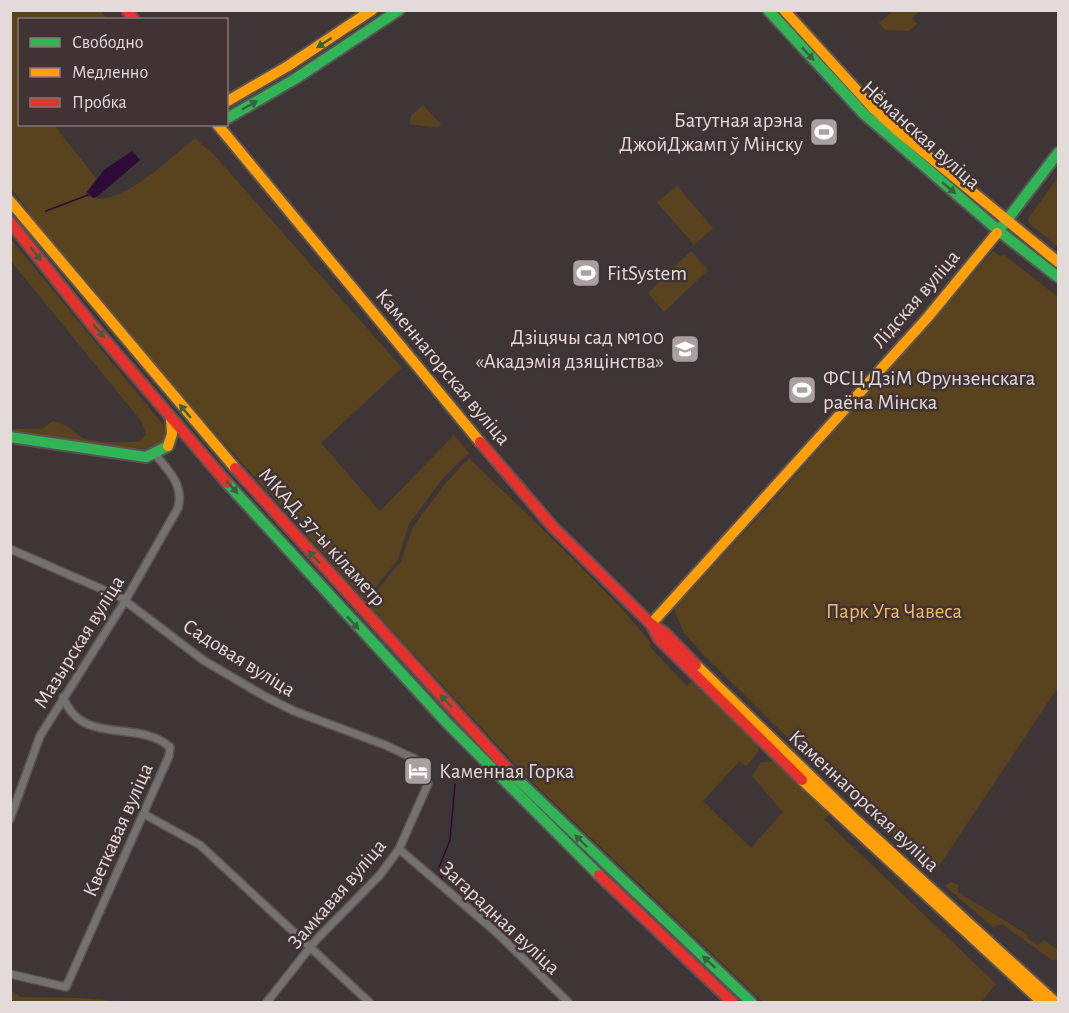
<svg xmlns="http://www.w3.org/2000/svg" width="1069" height="1013" viewBox="0 0 1069 1013" font-family="'Alegreya Sans',sans-serif">
	<style>
		.green { fill: #59431f }
		.water { fill: #2c0c37 }
		.lines { fill: none; stroke-linecap: round; stroke-linejoin: round }
		.stream { stroke: #2c0c37; stroke-width: 1.5 }
		.street-casing { stroke: #5a5353; stroke-width: 10 }
		.fast-casing { stroke: #5a5353; stroke-width: 14 }
		.slow-casing { stroke: #5a5353; stroke-width: 14 }
		.jam-casing { stroke: #5a5353; stroke-width: 14 }
		.street { stroke: #767171; stroke-width: 7 }
		.fast { stroke: #30b455; stroke-width: 10 }
		.slow { stroke: #ff9f0a; stroke-width: 10 }
		.jam { stroke: #e5322d; stroke-width: 10 }
		.oneway { fill: #3b603f }
		.labels { text-anchor: middle; dominant-baseline: central; stroke-width: 5; stroke-linejoin: round; paint-order: stroke }
		.poi-label { font-size: 21px; fill: #e3dada; stroke: #413333; text-anchor: start }
		.street-label { font-size: 21px; fill: #e3dada; stroke: #413333 }
		.park-label { font-size: 21px; fill: #f1be67; stroke: #413333 }
	</style>
	<rect width="100%" height="100%" fill="#3e3636"/>
	<path class="green" d="M11 10 101 11 107 19 20 20V124L54 125 96 178 85 194C113 216 172 156 195 138L214 155 402 368 321 443 380 511 454 435 469 453 443 478 409 524 398 559 365 600 192 407 46 235 11 188Z
		M893 11H920L912 18 917 24 909 31 885 30 879 23Z
		M423 105 441 124 437 128 410 124 411 116Z
		M1058 177V247L1030 224 1028 219Z
		M677 186 713 228 694 245 657 202Z
		M10 238 164 426 166 437 162 444 146 450 11 431V429H42L53 421C69 425 70 430 83 438 92 443 130 443 141 441L146 434 142 422 11 261Z
		M691 251 708 270 664 312 648 293Z
		M993 251 1000 256 1004 255 1058 297V687L935 872 814 764 701 652 684 633 674 609 783 490Z
		M469 458C530 519 596 576 651 643L649 646 687 686 692 681 708 693 758 743 759 751 746 766 739 762 703 801 751 848 783 812 752 776 761 762 776 761 831 813 824 819 996 984 981 1002H763L520 770 367 603 401 561 413 527 445 484Z
		M951 882 958 885V892L1028 935 1027 938 1038 945 1044 940 1058 950V959L1052 960 1002 924 993 927 945 886Z
		M11 991 21 997 79 998 130 1002H11Z"/>
	<path class="water" d="M132 151 140 160 98 196 93 198 87 192 104 170Z"/>
	<g class="lines">
		<path class="stream" d="M46 211 88 195
			M449 886 444 883 438 870 450 840 455 784"/>
		<g class="street-casing">
			<path id="street" d="M10 549 120 597 203 660 266 697 294 711 385 745 415 759 424 766 428 784 399 849 380 875 316 940 267 1002
				M144 814 200 845 369 1002
				M10 819 40 736 125 601 178 508C184 484 169 472 155 454
				M399 849 496 932 568 1002
				M10 974 66 987 169 756 170 747C136 718 82 747 63 697"/>
		</g>
		<g class="fast-casing">
			<path id="fast" d="M768 10 864 114 999 231 1058 277
				M226 119 295 79 399 10
				M997 233 1058 153
				M10 437 146 457 168 446
				M227 483 447 723 599 875
				M514 776 751 1002"/>
		</g>
		<g class="slow-casing">
			<path id="slow" d="M784 10 872 107 898 131 1058 262
				M226 102 288 66 372 10
				M217 124 480 442
				M10 201 235 468
				M168 446 172 434 171 418
				M651 624 928 317 997 233
				M696 665 857 821 1055 1002
				M802 780 1042 1002"/>
		</g>
		<g class="jam-casing">
			<path id="jam" d="M127 10 134 20
				M10 222 93 326 227 483
				M480 442 553 527 651 624 665 633 696 665
				M235 468 514 776
				M651 624 659 639 802 780
				M599 875 732 1002"/>
		</g>
		<use href="#street" class="street"/>
		<use href="#fast" class="fast"/>
		<use href="#slow" class="slow"/>
		<use href="#jam" class="jam"/>
	</g>
	<defs><path id="oneway-solid" d="M-6-.8H1V-3.2L6.5 0L1 3.2V.8H-6Z" transform="scale(1.5)"/></defs>
	<g class="oneway">
		<use href="#oneway-solid" transform="translate(324 43) rotate(147)"/>
		<use href="#oneway-solid" transform="translate(808 54) rotate(47)"/>
		<use href="#oneway-solid" transform="translate(250 105) rotate(-30)"/>
		<use href="#oneway-solid" transform="translate(949 188) rotate(40)"/>
		<use href="#oneway-solid" transform="translate(36 254) rotate(51)"/>
		<use href="#oneway-solid" transform="translate(99 331) rotate(50)"/>
		<use href="#oneway-solid" transform="translate(185 411) rotate(-130)"/>
		<use href="#oneway-solid" transform="translate(232 487) rotate(48)"/>
		<use href="#oneway-solid" transform="translate(314 557) rotate(-132)"/>
		<use href="#oneway-solid" transform="translate(353 623) rotate(48)"/>
		<use href="#oneway-solid" transform="translate(446 701) rotate(-133)"/>
		<use href="#oneway-solid" transform="translate(581 841) rotate(-136)"/>
		<use href="#oneway-solid" transform="translate(709 962) rotate(-137)"/>
	</g>
	<defs>
		<g id="stadium-square" transform="scale(1.5)"><rect x="-9" y="-9" width="18" height="18" rx="4" fill="#a9a1a1" stroke="#413333"/><path d="M0-5a6.5 5 0 1 0 0 10a6.5 5 0 1 0 0-10ZM-3.5-1.8h7v3.6h-7Z" fill="#fff"/></g>
		<g id="school-square" transform="scale(1.5)"><rect x="-9" y="-9" width="18" height="18" rx="4" fill="#a9a1a1" stroke="#413333"/><path d="M0-5L7-2L0 1L-7-2ZM-4 1L0 2.5L4 1V4Q0 6-4 4Z" fill="#fff"/></g>
		<g id="hotel-square" transform="scale(1.5)"><rect x="-9" y="-9" width="18" height="18" rx="4" fill="#a9a1a1" stroke="#413333"/><path d="M-6-4.5h1.5V1H6V5H4.5V3h-9V5H-6ZM-4 0a1.8 1.8 0 1 1 3.6 0ZM.5 0V-2.5h3Q6-2.5 6 0Z" fill="#fff"/></g>
	</defs>
	<g fill-rule="evenodd">
		<use href="#stadium-square" x="824" y="132"/>
		<use href="#stadium-square" x="586" y="273"/>
		<use href="#school-square" x="685" y="349"/>
		<use href="#stadium-square" x="802" y="390"/>
		<use href="#hotel-square" x="418" y="771"/>
	</g>
	<g class="labels">
		<g class="poi-label">
			<text x="803" y="120" text-anchor="end">Батутная арэна<tspan x="803" dy="24">ДжойДжамп ў Мінску</tspan></text>
			<text x="607" y="273">FitSystem</text>
			<text x="664" y="337" text-anchor="end">Дзіцячы сад №100<tspan x="664" dy="24">«Акадэмія дзяцінства»</tspan></text>
			<text x="823" y="378">ФСЦ ДзіМ Фрунзенскага<tspan x="823" dy="24">раёна Мінска</tspan></text>
			<text x="439" y="771">Каменная Горка</text>
		</g>
		<g class="street-label">
			<text transform="translate(921 135) rotate(42)">Нёманская вуліца</text>
			<text transform="translate(916 299) rotate(-49)">Лідская вуліца</text>
			<text transform="translate(443 367) rotate(50)">Каменнагорская вуліца</text>
			<text transform="translate(322 537) rotate(48)">МКАД, 37-ы кіламетр</text>
			<text transform="translate(79 642) rotate(-58)">Мазырская вуліца</text>
			<text transform="translate(239 658) rotate(32)">Садовая вуліца</text>
			<text transform="translate(864 801) rotate(43)">Каменнагорская вуліца</text>
			<text transform="translate(118 830) rotate(-66)">Кветкавая вуліца</text>
			<text transform="translate(337 894) rotate(-49)">Замкавая вуліца</text>
			<text transform="translate(500 918) rotate(43)">Загарадная вуліца</text>
		</g>
		<g class="park-label">
			<text x="894" y="611">Парк Уга Чавеса</text>
		</g>
	</g>
	<rect width="1069" height="1013" fill="none" stroke="#e3dada" stroke-width="24"/>
	<rect x="18" y="18" width="210" height="108" fill="#413333" stroke="#827676" stroke-width="1.5"/>
	<rect x="30" y="38" width="30" height="9" fill="#30b455" stroke="#827676" stroke-width="1.5"/>
	<text x="72" y="48" font-size="18" fill="#e3dada">Свободно</text>
	<rect x="30" y="68" width="30" height="9" fill="#ff9f0a" stroke="#827676" stroke-width="1.5"/>
	<text x="72" y="78" font-size="18" fill="#e3dada">Медленно</text>
	<rect x="30" y="98" width="30" height="9" fill="#e5322d" stroke="#827676" stroke-width="1.5"/>
	<text x="72" y="108" font-size="18" fill="#e3dada">Пробка</text>
</svg>
